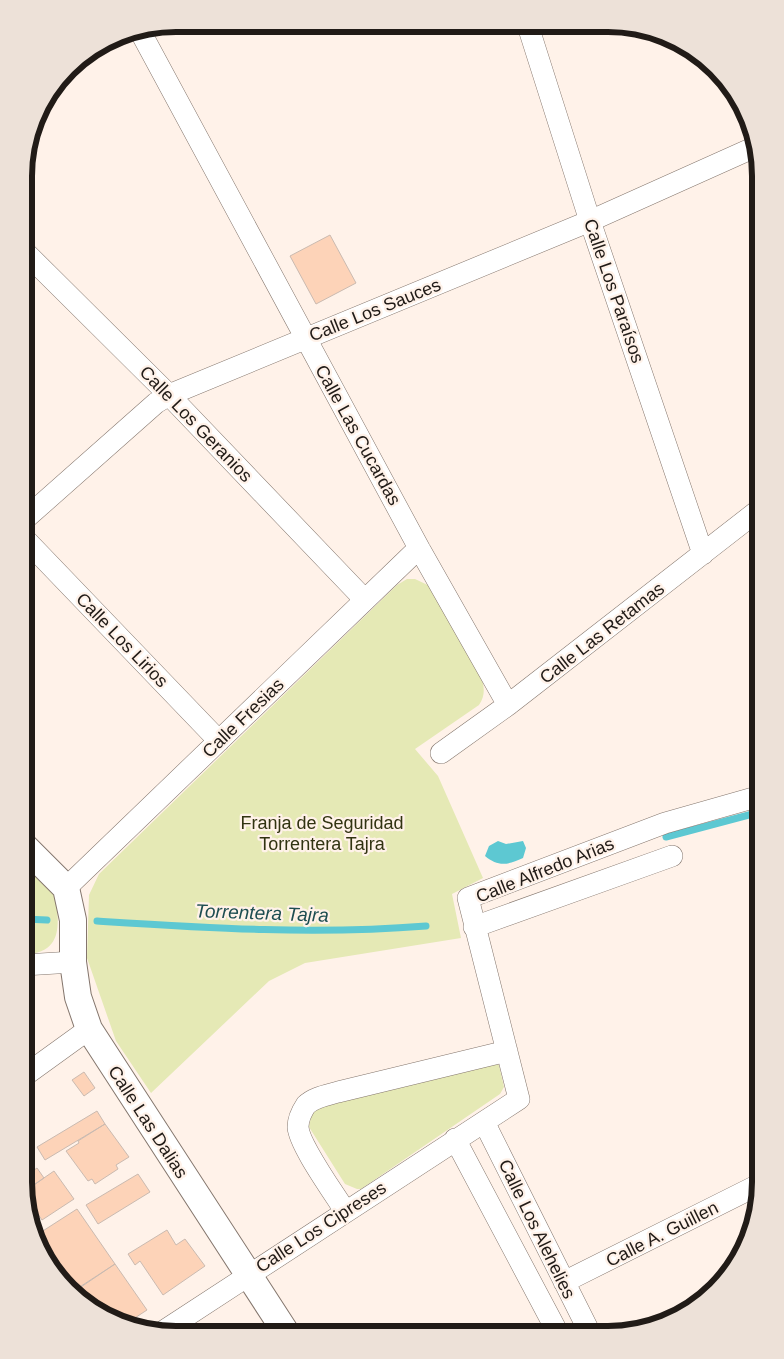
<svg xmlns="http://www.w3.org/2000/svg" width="784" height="1359" viewBox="0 0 784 1359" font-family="Arial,sans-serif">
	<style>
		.green { fill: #e5e9b5 }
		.water { fill: #5dc8d2 }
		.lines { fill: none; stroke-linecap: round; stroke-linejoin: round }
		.stream { stroke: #5dc8d2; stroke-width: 7 }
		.building { fill: #fdd3b8; stroke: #cabab0 }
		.minor-casing { stroke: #84766d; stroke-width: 22 }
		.tertiary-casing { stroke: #84766d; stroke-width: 28 }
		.minor { stroke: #fff; stroke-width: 21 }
		.tertiary { stroke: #fff; stroke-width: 26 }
		.labels { text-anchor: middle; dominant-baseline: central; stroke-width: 4.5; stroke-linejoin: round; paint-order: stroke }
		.street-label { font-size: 18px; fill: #211b17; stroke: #fff2e9 }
		.park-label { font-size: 18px; fill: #313311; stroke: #fff2e9 }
		.water-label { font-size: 19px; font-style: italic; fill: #1e4d51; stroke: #fff2e9 }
		.rim { fill: none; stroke: #211b17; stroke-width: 6 }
	</style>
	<rect width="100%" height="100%" fill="#fff2e9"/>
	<path class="green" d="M407 579H415L434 588 481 675C484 687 486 694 479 705L415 749 438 776 483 878 452 894 461 938 305 963 269 981 151 1093 116 1041 87 958 89 895 99 874 397 585Z
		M24 861 56 893C58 924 65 952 24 955Z
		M495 1063 499 1065 504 1087 500 1094 361 1189H357L345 1184 309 1127 311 1116 318 1106Z"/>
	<path class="water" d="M498 841 506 844 523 841 526 848 523 858C508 865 498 867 485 856L489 846Z"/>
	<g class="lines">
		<path class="stream" d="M666 837 760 812
			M24 919 47 920
			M97 921C208 928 314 935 426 926"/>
	</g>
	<path class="building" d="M330 235 356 283 316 304 290 256Z
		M24 1012 33 1025 24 1031Z
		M84 1072 95 1088 84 1096 72 1080Z
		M97 1111 105 1124 45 1160 37 1147Z
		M105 1124 129 1157 116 1165 118 1169 95 1184 92 1179 88 1181 66 1151 79 1143 78 1141Z
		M37 1168 44 1178 25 1191 24 1177Z
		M54 1171 74 1199 42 1220 26 1197 25 1191Z
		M138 1174 150 1192 98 1224 86 1205Z
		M77 1209 115 1264 72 1292 35 1236Z
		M167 1230 176 1245 185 1239 205 1266 163 1295 140 1261 135 1265 128 1254Z
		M115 1264 147 1310 124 1325 88 1305 78 1289Z"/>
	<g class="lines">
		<g class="minor-casing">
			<path id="minor" d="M528 26 590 221 703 554
				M140 31 419 548 508 705
				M25 252 169 395 365 600
				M25 519 156 403 169 395 590 221 755 147
				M25 539 219 741
				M441 753 508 705 760 509
				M66 888 419 548
				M474 927 672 856
				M24 965 73 962
				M24 1076 89 1029
				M484 1122 591 1335
				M455 1139 559 1335
				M345 1211C334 1193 299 1145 298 1127 298 1120 302 1111 306 1105 314 1097 328 1095 338 1092L507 1051
				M564 1282 760 1184
				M159 1334 519 1099 468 898 665 823 760 796"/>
		</g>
		<g class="tertiary-casing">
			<path id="tertiary" d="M24 846 66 888 73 920V962L78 997 89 1029 287 1334"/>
		</g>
		<use href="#minor" class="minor"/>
		<use href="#tertiary" class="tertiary"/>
	</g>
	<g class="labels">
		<g class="street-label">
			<text transform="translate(614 291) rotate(71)">Calle Los Paraísos</text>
			<text transform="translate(375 310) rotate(-22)">Calle Los Sauces</text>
			<text transform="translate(196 424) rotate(46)">Calle Los Geranios</text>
			<text transform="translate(358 435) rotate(61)">Calle Las Cucardas</text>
			<text transform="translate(602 633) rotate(-38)">Calle Las Retamas</text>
			<text transform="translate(122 640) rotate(46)">Calle Los Lirios</text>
			<text transform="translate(243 718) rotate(-44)">Calle Fresias</text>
			<text transform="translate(545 870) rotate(-22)">Calle Alfredo Arias</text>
			<text transform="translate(148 1122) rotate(57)">Calle Las Dalias</text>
			<text transform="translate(321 1227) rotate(-33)">Calle Los Cipreses</text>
			<text transform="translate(537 1229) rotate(64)">Calle Los Alehelies</text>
			<text transform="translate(662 1234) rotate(-27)">Calle A. Guillen</text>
		</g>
		<g class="park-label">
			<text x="322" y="823">Franja de Seguridad<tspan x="322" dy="21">Torrentera Tajra</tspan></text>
		</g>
		<g class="water-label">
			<text transform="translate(262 913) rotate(2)">Torrentera Tajra</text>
		</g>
	</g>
	<path d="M0 0H784V1359H0ZM176 32H608A144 144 0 0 1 752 176V1182A144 144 0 0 1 608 1326H176A144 144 0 0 1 32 1182V176A144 144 0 0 1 176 32Z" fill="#ede1d8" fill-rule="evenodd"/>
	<path class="rim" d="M176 32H608A144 144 0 0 1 752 176V1182A144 144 0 0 1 608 1326H176A144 144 0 0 1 32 1182V176A144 144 0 0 1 176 32Z"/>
</svg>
